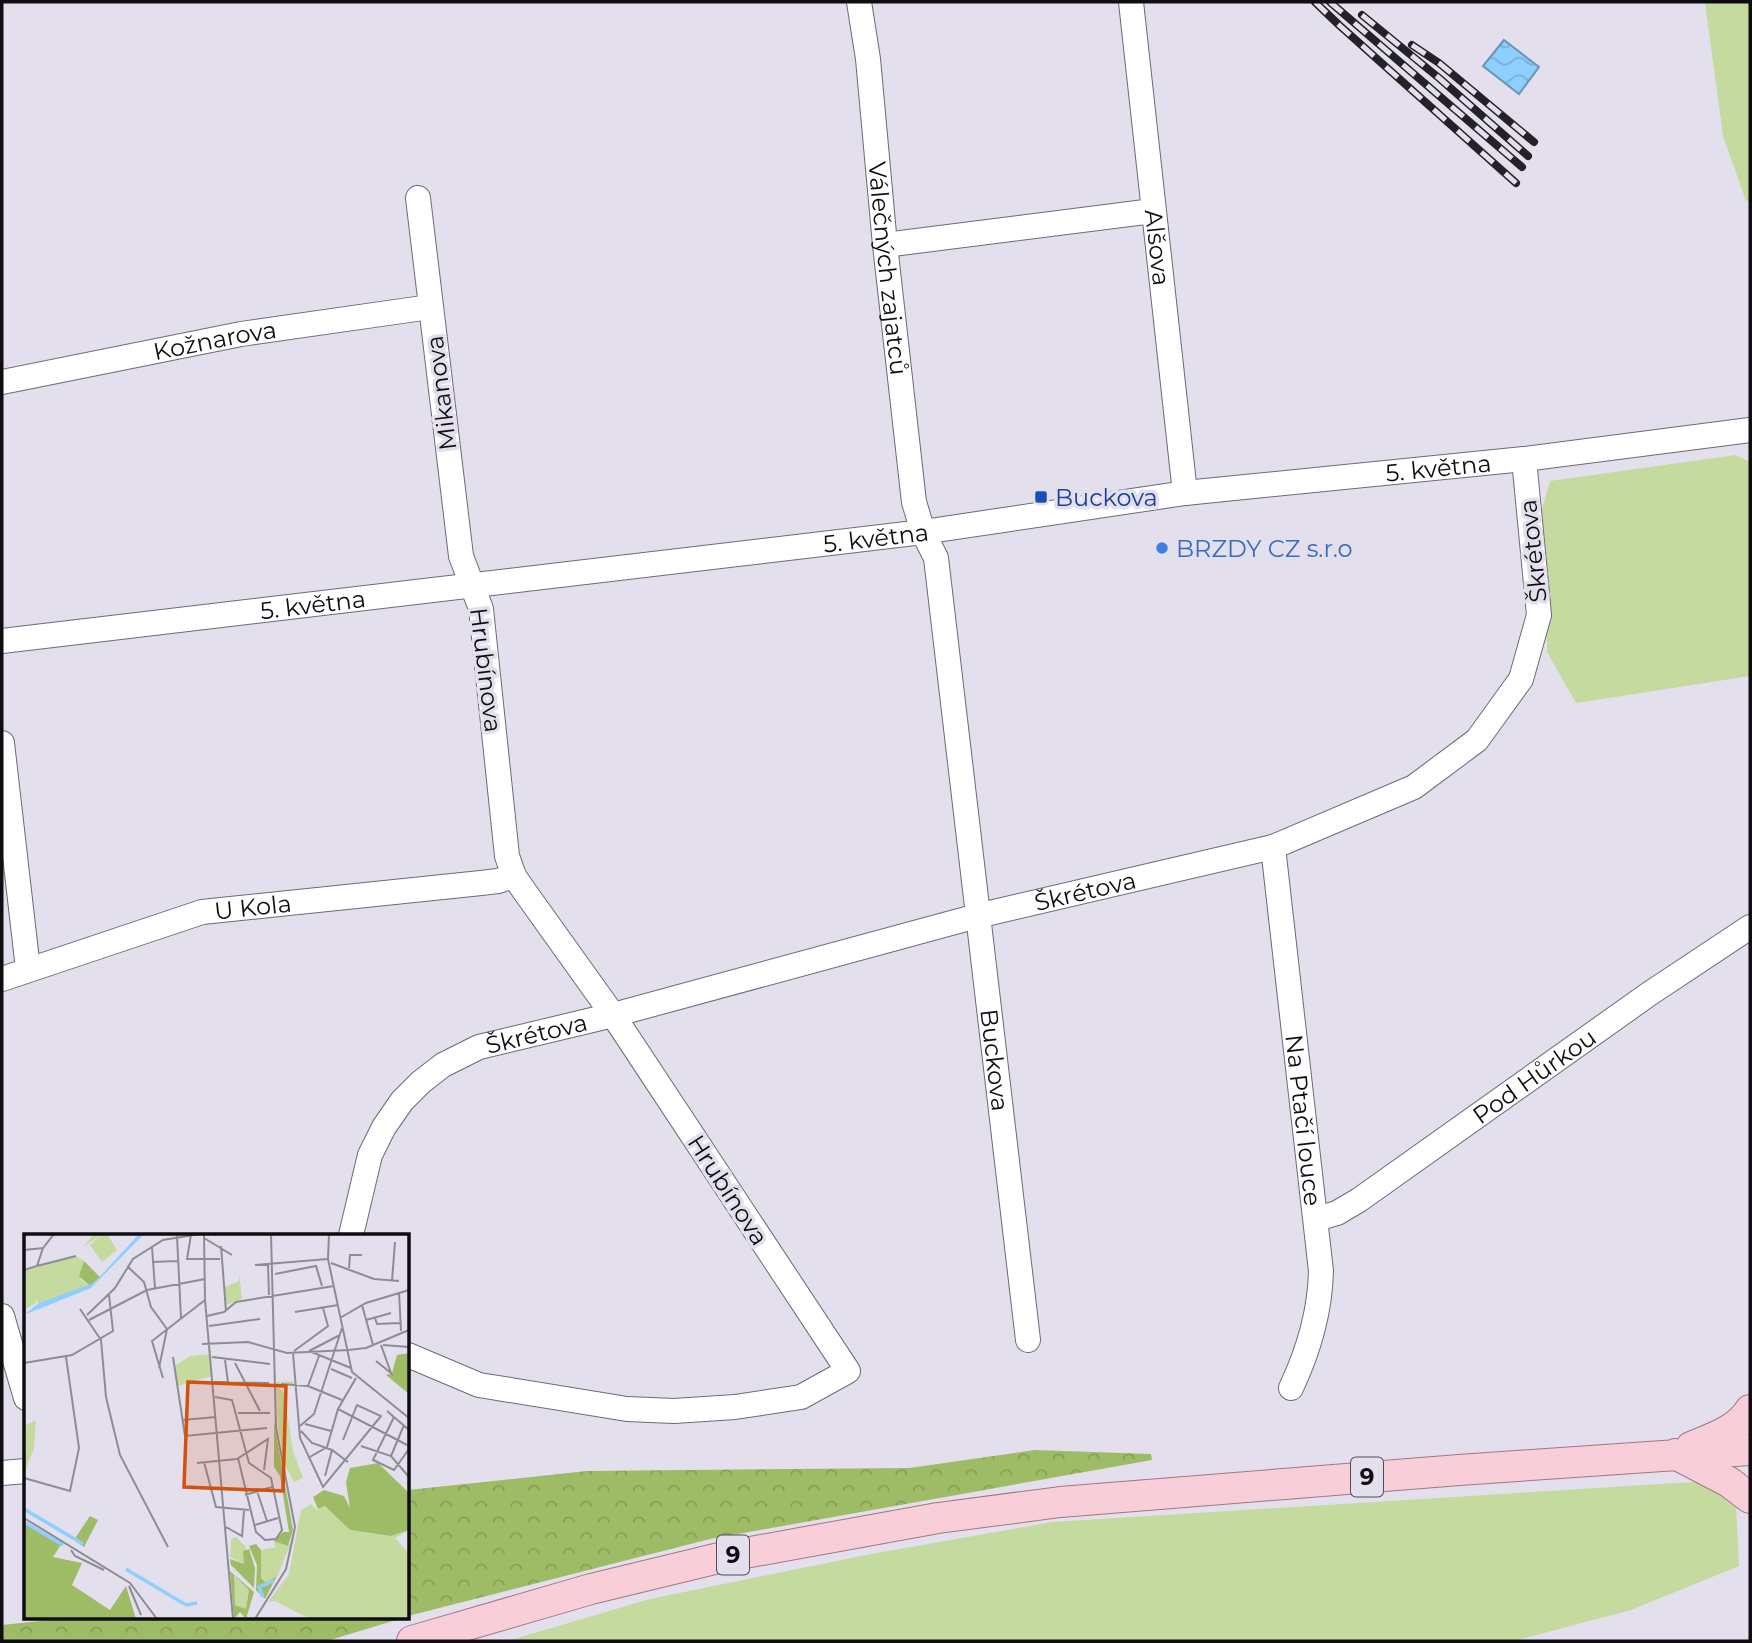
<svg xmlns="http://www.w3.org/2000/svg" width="1752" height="1643" viewBox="0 0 1752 1643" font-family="Montserrat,sans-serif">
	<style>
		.green { fill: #c4da9e }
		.forest { fill: url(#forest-crowns) }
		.water { fill: url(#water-waves); stroke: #6796b6; stroke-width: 2 }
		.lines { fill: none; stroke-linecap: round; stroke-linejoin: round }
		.minor-casing { stroke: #6e6976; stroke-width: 26 }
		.major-casing { stroke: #a37582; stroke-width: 32 }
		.minor { stroke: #fff; stroke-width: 24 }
		.major { stroke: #f8ced9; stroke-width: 30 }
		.rail-casing { stroke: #242227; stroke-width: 8 }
		.rail { stroke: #e4dfed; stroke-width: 5; stroke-dasharray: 16; stroke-linecap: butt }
		.transit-dot { fill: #1a4fb4; stroke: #e4dfed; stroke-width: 2.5 }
		.shop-dot { fill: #3f7fe0; stroke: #e4dfed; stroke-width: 2.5 }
		.labels { text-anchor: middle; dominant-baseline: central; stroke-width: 7; stroke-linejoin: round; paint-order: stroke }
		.shield { fill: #e4dfed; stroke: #4f4c53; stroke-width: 2 }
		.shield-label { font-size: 23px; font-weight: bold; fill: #0f0d11 }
		.street-label { font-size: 24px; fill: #0f0d11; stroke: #e4dfed }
		.transit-label { font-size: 24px; fill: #164399; stroke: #e4dfed; text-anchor: start }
		.shop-label { font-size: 24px; fill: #366cbe; stroke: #e4dfed; text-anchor: start }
		.inset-river { fill: none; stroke: #8dd0fd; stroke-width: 3.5 }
		.inset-road { fill: none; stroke: #8f8b95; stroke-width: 2 }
		.view { fill: #d2510c; fill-opacity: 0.15; stroke: #d2510c; stroke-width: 3.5 }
		.inset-edge { fill: none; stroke: #0f0d11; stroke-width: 3.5 }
	</style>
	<defs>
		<pattern id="forest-crowns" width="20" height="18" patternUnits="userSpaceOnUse" patternTransform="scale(1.75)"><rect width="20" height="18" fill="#9ebb66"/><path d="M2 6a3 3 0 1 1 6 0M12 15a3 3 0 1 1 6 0" fill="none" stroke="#87a057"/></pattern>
		<pattern id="water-waves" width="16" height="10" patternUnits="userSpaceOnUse" patternTransform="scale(1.75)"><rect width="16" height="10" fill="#8dd0fd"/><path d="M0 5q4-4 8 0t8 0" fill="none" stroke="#78b1d8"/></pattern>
	</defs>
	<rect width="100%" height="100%" fill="#e4dfed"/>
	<path class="green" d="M1705 2H1750V200L1746 201 1723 136Z
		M1736 455 1750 462V676L1576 703 1547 652V594L1542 510 1550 481Z
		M1693 1482 1735 1486 1739 1566 1631 1610 1514 1641H507L650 1599 866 1555 1052 1522Z"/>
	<path class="forest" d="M1035 1450 1151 1454 1152 1460 710 1539 408 1616V1490L587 1471 909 1468Z
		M78 1617H406L327 1641H2V1625Z"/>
	<path class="water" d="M1504 40 1539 67 1519 94 1483 66Z"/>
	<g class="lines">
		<g class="minor-casing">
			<g id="minor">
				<path id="s1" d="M859 2 868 59 885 245 914 502 923 532 936 558 1028 1340"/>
				<path id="s2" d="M1131 2 1185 493"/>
				<path d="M885 245 1153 211"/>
				<path id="s3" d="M2 382 241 334 430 307"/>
				<path id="s4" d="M2 641 923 532 1185 493 1524 459 1750 430"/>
				<path d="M2 743 28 969"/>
				<path id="s5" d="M1273 847 1321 1271C1320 1313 1309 1350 1291 1388"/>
				<path id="s6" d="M2 979 202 912 481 883 498 881 514 876"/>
				<path id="s7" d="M1316 1219 1337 1213 1359 1200 1649 994 1750 927"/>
				<path id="s8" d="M351 1235 370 1155 384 1127 402 1101 421 1082 443 1065 479 1047 613 1015 977 916 1273 847 1414 787 1477 740 1521 679 1539 615 1524 459"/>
				<path d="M2 1316 26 1398"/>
				<path d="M408 1355 479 1385 627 1409 674 1411 735 1407 801 1397 848 1371 613 1015 525 892 514 876 507 856 481 609 461 556 418 198"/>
				<path d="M2 1473 26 1471"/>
			</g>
		</g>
		<g class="major-casing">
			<path id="major" d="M1691 1447C1712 1438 1738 1430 1750 1410
				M1675 1454 1729 1482 1750 1498
				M412 1641 591 1589 723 1557 938 1518 1060 1502 1459 1470 1750 1450"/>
		</g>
		<use href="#minor" class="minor"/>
		<use href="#major" class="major"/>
		<g class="rail-casing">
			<path id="rail" d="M1315 2 1339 25 1516 183
				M1330 2 1522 167
				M1362 15 1439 78 1528 156
				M1412 45 1439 63 1534 142"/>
		</g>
		<use href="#rail" class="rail"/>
	</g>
	<rect class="transit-dot" x="1034" y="490" width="14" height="14" rx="3.5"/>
	<circle class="shop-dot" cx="1162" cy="548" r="7"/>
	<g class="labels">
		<g class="shield">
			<rect x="1351" y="1457.5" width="32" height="39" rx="5"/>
			<rect x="717" y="1535.5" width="32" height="39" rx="5"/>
		</g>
		<g class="shield-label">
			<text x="1367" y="1477">9</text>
			<text x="733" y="1555">9</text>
		</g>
		<g class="street-label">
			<text stroke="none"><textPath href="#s2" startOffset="247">Alšova</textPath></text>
			<text stroke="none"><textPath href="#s1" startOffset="268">Válečných zajatců</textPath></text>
			<text stroke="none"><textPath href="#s3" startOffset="217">Kožnarova</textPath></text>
			<text transform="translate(441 393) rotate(-97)">Mikanova</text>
			<text stroke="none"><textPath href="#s4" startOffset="1447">5. května</textPath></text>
			<text stroke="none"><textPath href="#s4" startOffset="880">5. května</textPath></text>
			<text transform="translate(1533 551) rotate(-96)">Škrétova</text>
			<text stroke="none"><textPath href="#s4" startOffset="313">5. května</textPath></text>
			<text transform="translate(486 670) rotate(83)">Hrubínova</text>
			<text stroke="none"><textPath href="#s8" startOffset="866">Škrétova</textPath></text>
			<text stroke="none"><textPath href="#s6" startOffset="262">U Kola</textPath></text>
			<text stroke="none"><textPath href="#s8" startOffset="299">Škrétova</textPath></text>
			<text stroke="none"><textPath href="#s1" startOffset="1069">Buckova</textPath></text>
			<text stroke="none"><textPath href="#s7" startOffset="262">Pod Hůrkou</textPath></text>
			<text stroke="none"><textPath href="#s5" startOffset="275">Na Ptačí louce</textPath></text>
			<text transform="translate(728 1190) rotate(57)">Hrubínova</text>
		</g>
		<g class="transit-label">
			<text x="1055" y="497">Buckova</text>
		</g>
		<g class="shop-label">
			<text x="1176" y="548">BRZDY CZ s.r.o</text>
		</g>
	</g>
	<g transform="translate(24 1234)">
		<rect width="385" height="385" fill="#e4dfed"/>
		<path d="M70 0H83L93 16 78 28 66 11 77 1 59 13ZM52 22 60 27 57 46 66 52 14 69 11 64 12 69 0 76V37ZM215 38 218 65 202 71 200 53 215 47ZM186 120 188 142 153 152 151 132 166 122ZM270 147 269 150 256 149 253 152 260 159 269 217 279 244 270 248 261 231 254 193 252 148ZM12 186 10 214 0 240V192ZM287 270 293 276 301 272 326 296 367 302 385 296 371 304 385 319V385H286L251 367 244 368 265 340 277 276ZM212 303 222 313 220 330 206 323 207 305ZM250 307 266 311 253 342 242 349 237 344V316L252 313ZM209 341 225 356 222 375 211 371Z" fill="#c4da9e"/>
		<path d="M60 27 76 43 66 52 55 42ZM385 119V160L362 141 368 139 373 121ZM250 187 269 296 264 312 250 307 259 298H265L256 242 250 233ZM354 229 385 259V296L367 302 326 296 301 272 294 275 289 263 300 256 320 262 326 274 322 248 326 234ZM66 282 74 286 60 313 50 306ZM0 287 38 309 29 323 58 329 48 351 86 376 102 352 112 385H0ZM232 310 237 316V344L242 349 253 342 261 326 241 365 232 356 233 331 225 312ZM225 315 231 334 230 354 207 331 206 325 220 330 219 317ZM206 337 230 358 222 385 216 378 210 385ZM210 341 225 356 222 375 211 371Z" fill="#9ebb66" fill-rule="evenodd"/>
		<path d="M115 0H120L67 54 0 81 15 69 70 49Z" fill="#8dd0fd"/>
		<path class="inset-river" d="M0 275 59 310M0 288 39 311M102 335 162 371 173 369M239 363 235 353 250 347"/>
		<path class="inset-road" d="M180 0 181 66 209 385M305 0 304 25 328 138 385 184M167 1 163 25H196M153 2 157 84M180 4 208 21M197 12 202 77M128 13 131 54M0 16 19 14 30 0M128 28 154 27M307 29 350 45 375 47M244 30 245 61M231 31 304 25M13 32 52 22M103 32 120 48 127 73 143 95M325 34 326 21H338M0 36 13 32 19 14M251 40 292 32 298 52M368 47 371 8M375 58 377 97M338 71 349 111M56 75 77 106 82 163 96 221 144 313M271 78 314 71M63 81 91 54 109 25 139 6 176 0M183 82 200 78 212 68 310 52M316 84 342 69 385 56M351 84 353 90 376 89M65 86 123 56 181 45M342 86 367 79M185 92 236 85M178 110 224 108 263 119 324 116 342 114 385 96M359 111 385 113M270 117 304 92 299 74M285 117 327 134M285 117 316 101M269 119 276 204 299 253 357 182 333 171 319 206M149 123 161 202 243 194M188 123 246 130M201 126 204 148M352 127 367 139 357 111M0 129 48 121 89 97 85 61M211 129 236 177M135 134 143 95M307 135 328 144M139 144 128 107 181 66M190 148 245 149M257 150 284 152 318 166M284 152 295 122M191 163 208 166 225 229 247 244 258 296 252 305 241 306 232 298 214 224M314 175 385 212M363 177 385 196M214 179H246M370 183 349 226 370 236 385 215M158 186 192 183M281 190 307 197M276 192 290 180 318 94M277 197 288 209 308 216 324 228M337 212 367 222 385 243M367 222 380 191M284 224 303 213 314 175 332 144M180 228 192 273 225 276M173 229 213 225 244 205 240 236M301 242 308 216M0 244 46 257 55 214 42 123M233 257 243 287M221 261 248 253M0 284 106 349 133 385M231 291 254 284M202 293 218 302 220 277M47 316 51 322 80 336M105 352 117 381M231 385 262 335 271 293 252 193 247 0"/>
		<path class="view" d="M164 148 262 152 259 257 160 253Z"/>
		<rect width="385" height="385" class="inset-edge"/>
	</g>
	<rect width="1752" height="1643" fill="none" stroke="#0f0d11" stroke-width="7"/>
</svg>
